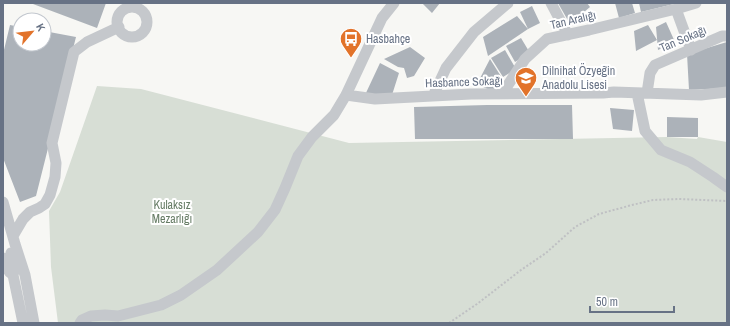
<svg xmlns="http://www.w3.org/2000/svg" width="730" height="326" viewBox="0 0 730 326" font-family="'Archivo Narrow',sans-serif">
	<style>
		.green { fill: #d7ded5 }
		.building { fill: #acb2b9 }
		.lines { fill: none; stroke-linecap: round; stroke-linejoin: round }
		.path { stroke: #bfc0c3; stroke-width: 2; stroke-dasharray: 2 2; stroke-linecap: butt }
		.minor { stroke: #c5c8cc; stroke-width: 11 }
		.labels { text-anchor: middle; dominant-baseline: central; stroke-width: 4; stroke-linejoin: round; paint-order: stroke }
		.street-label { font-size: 12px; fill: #677285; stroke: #fff }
		.poi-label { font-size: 12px; fill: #677285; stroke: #fff; text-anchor: start }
		.park-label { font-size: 12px; fill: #667c65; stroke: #fff }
	</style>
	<rect width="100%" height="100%" fill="#f7f7f4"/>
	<path class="green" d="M97 86 141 89 349 143 667 137 697 139 698 137 727 142V323H58L51 267 49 211 60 192Z"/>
	<path class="building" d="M34 3H106L97 28 33 4Z
		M422 3H440L432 13Z
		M558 3H587L590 7 570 24Z
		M615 3H632L635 13 619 18Z
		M639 3H674V4L641 12Z
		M532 6 540 23 528 29 488 56 483 37 517 16 528 29 520 12Z
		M666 22 675 42 658 50 656 27Z
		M10 25 20 27V44H44V31L76 37 36 196 20 202 3 158V54Z
		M648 25 657 40 636 51 634 31Z
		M521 38 530 53 515 62 506 46Z
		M727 42V88L689 90 687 54Z
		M410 47 425 58 414 76 407 78 404 68 398 67 384 59Z
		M505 50 516 69 503 77 491 58Z
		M490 59 502 78 494 92 477 84Z
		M380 63 399 73 392 95H365Z
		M487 105H572L573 139H415L414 107Z
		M610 108 634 110 632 131 613 129Z
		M667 117 698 118V137H667Z"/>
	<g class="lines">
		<path class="path" d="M449 323 477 304 521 270 546 253 575 227 599 214 632 205 653 200 679 199 727 201"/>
		<path class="minor" d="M551 3 568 35
			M117 22a15 15 0 1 1 30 0a15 15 0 1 1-30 0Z
			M676 9 691 50
			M637 93 645 131 661 150 690 162 713 177 727 187
			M647 93 650 73 655 65 722 36H727
			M502 94 525 59 547 39 589 30 676 9 696 3
			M346 95 375 99 471 94 603 93 614 92 701 95 727 92
			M433 96 446 68 474 32 508 3
			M3 202 15 244 25 275 34 323
			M13 236 23 219 30 212 39 208 45 204 50 195 55 177 56 163 52 143 74 52 87 42 119 27
			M11 253C14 261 16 267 13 275L23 323
			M3 258C5 265 7 271 13 275
			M80 323 82 320 91 316 105 315 118 316 161 305 181 295 217 270 258 232 275 210 285 188 298 156 312 137 334 115 346 95 382 18 394 3"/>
	</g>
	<defs>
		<g id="bus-pin" transform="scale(1.15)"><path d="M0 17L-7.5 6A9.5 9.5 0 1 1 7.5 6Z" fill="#e2732a" stroke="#fff"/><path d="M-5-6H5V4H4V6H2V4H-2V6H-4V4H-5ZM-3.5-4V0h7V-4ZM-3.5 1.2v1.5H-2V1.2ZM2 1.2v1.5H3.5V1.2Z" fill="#fff"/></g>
		<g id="school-pin" transform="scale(1.15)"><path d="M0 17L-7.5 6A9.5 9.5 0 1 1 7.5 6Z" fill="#e2732a" stroke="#fff"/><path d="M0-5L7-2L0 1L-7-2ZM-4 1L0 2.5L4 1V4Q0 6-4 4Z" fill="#fff"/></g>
	</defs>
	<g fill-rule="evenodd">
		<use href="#bus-pin" x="351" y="39"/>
		<use href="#school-pin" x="526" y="78"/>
	</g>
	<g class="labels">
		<g class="street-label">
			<text transform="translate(573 20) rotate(-13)">Tan Aralığı</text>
			<text transform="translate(683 39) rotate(-23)">Tan Sokağı</text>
			<text transform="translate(464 82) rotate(-2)">Hasbance Sokağı</text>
		</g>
		<g class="poi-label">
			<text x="366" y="39">Hasbahçe</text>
			<text x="542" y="71">Dilnihat Özyeğin<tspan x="542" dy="14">Anadolu Lisesi</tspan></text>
		</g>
		<g class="park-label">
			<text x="172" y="205">Kulaksız<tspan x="172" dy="14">Mezarlığı</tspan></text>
		</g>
	</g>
	<rect width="730" height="326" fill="none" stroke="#677285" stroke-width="8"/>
	<g transform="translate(32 32) rotate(62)"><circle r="19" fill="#ffffff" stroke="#c2c7ce"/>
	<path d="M0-3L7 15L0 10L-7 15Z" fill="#e2732a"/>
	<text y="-6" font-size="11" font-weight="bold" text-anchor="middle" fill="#677285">K</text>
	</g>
	<path d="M590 306v6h84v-6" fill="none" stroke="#677285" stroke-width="2"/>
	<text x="596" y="306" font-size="12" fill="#677285" stroke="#ffffff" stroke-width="3" paint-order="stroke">50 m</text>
</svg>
